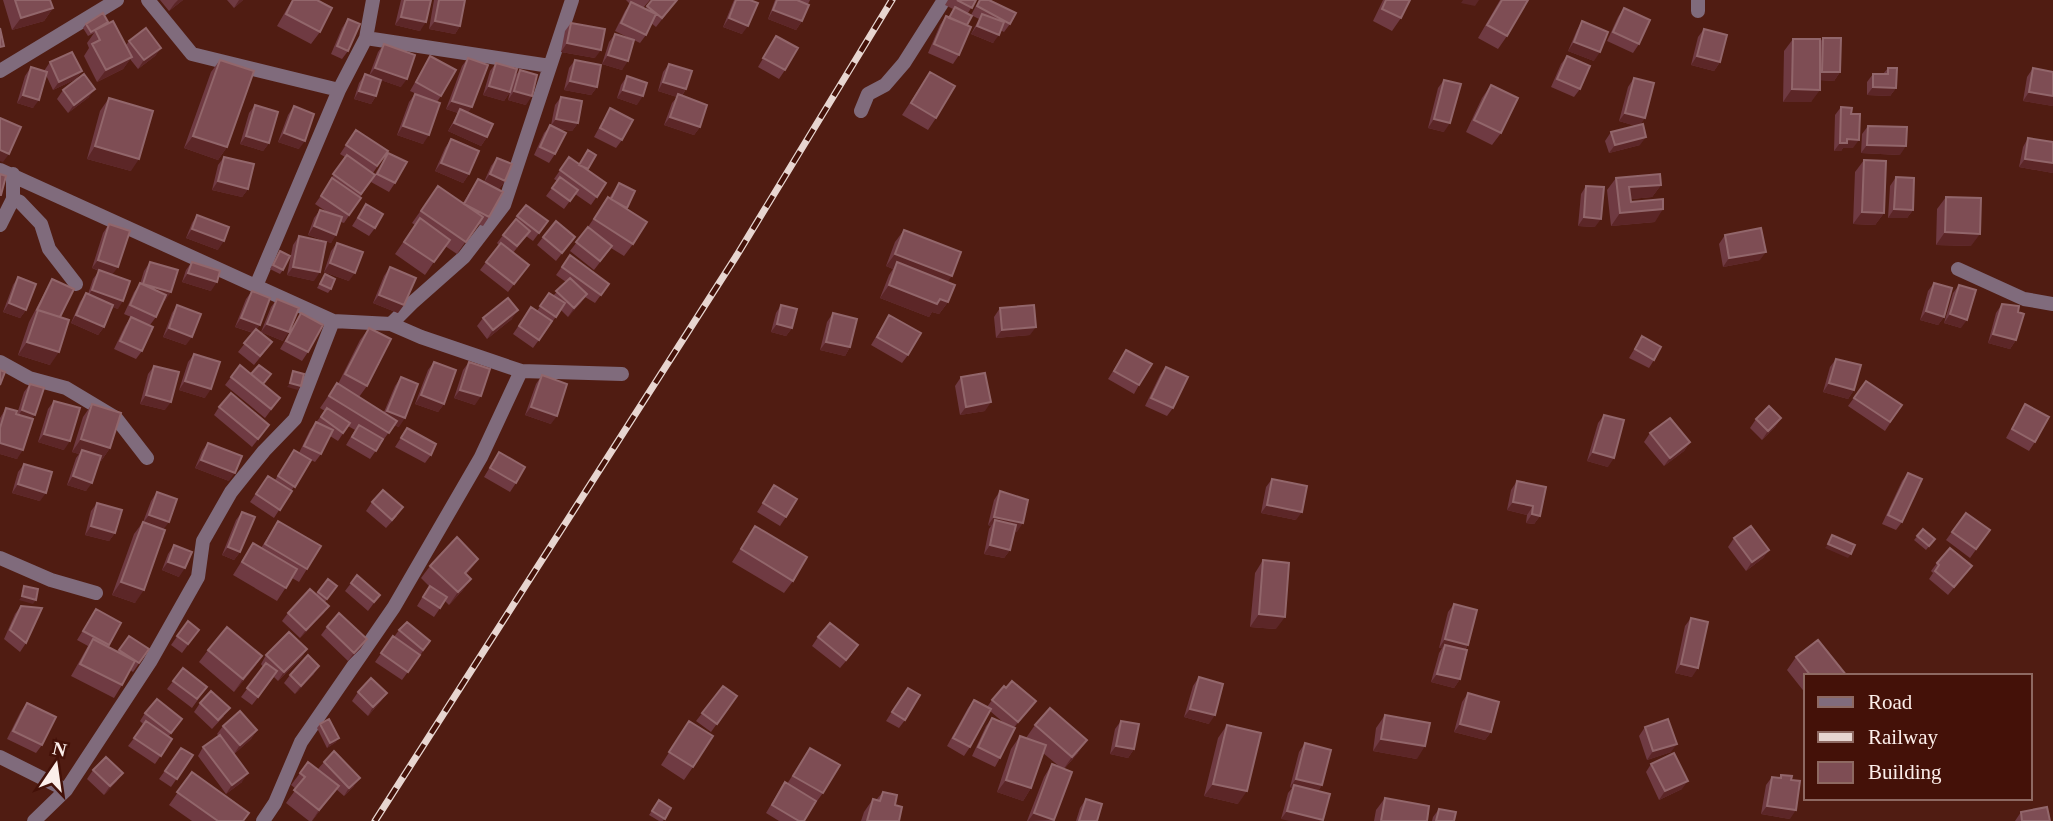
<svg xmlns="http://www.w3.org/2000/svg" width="2053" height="821" viewBox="0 0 2053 821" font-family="Georgia,serif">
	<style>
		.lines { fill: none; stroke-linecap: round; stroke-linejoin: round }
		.minor { stroke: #806b7c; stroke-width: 14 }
		.rail-casing { stroke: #e7d5d0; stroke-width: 7 }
		.rail { stroke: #441108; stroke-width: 4.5; stroke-dasharray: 13; stroke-linecap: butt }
		.wall { fill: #6f3a42 }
		.shaded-wall { fill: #5c2627 }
		.building { fill: #7e4d54; stroke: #92666b; stroke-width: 2 }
	</style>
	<rect width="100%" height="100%" fill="#501c12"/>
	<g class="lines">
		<path class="minor" d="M148 0 192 54 339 90
			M1698 11V0
			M366 38 550 66
			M0 71 117 0
			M861 111 868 94 885 85 904 63 944 0
			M0 170 333 321 295 419 264 451 231 492 203 541 198 577 150 662 66 790 34 821
			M13 199 20 202 41 224 49 249 76 284
			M0 225 13 199V174
			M1958 269 2024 299 2053 304
			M256 286 339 90 366 38 373 0
			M333 321 391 324 412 303 464 257 504 205 572 0
			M391 324 421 337 521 371 622 374
			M0 362 29 378 66 388 116 418 147 458
			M0 558 51 580 96 593
			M0 757 66 790
			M263 821 275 803 301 742 394 607 481 457 521 371"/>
		<g class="rail-casing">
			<path id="rail" d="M375 821 737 255 892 0"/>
		</g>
		<use href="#rail" class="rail"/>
	</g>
	<path class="wall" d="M3 0H50L53 8 44 21 12 30Z
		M160 0H183L169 11Z
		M227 0H243L234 8Z
		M292 0H317L320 32 311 44 277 26Z
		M401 0H431L420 31 395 25Z
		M434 0H465L460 26 455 34 429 29Z
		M626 0H650L643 8 645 9 652 0 671 8 656 27 651 23 646 35 640 43 634 40 622 70 602 64 609 42 615 34 631 39 615 31 625 11 630 4Z
		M734 0H750L742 34 723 27Z
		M775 0H810L808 4 802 21 796 30 768 19Z
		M948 0H976L968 13 967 25 959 55 953 64 928 53 940 25 946 16 949 17 953 9 945 5Z
		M979 0H989L1010 24 1004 32 1000 30 993 43 971 34 979 19 971 15Z
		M1383 0H1410L1401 18 1392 31 1373 21Z
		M1500 0H1528L1507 36 1498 49 1478 38Z
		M1624 8 1639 44 1633 53 1607 41 1618 17Z
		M348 19V51L342 59 331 54 342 28Z
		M1582 21 1594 61 1568 51 1577 30Z
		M108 22 106 25 126 45 129 41 161 48 155 56 138 69 130 59 123 69 97 82 84 56 89 48 87 43 94 33 88 36 83 28 86 24Z
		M571 23 595 58 561 52 565 31Z
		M1704 29 1720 62 1714 71 1691 65 1698 37Z
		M776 36 785 70 779 79 758 67Z
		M1823 38 1840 72 1834 81 1820 80 1811 102H1783L1784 51 1793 39 1820 42Z
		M384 44 401 87 381 80 376 96 371 104 354 99 359 83 365 74 369 76 378 52Z
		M430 56 441 96 437 102 423 144 397 135 409 102 415 94 419 95 410 91Z
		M1567 56 1580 89 1574 97 1551 87 1561 64Z
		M468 58 472 107 468 112 487 137 481 146 448 131 458 113 446 109 462 66Z
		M220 60 227 147 218 160 184 148 211 72Z
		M575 60 597 87 591 95 564 90 569 68Z
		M50 62 82 71 76 79 53 90 46 75 33 108 17 103 25 76 31 67 44 71Z
		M496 63 514 77 520 70 526 105 508 100 511 88 510 92 504 101 483 95 490 71Z
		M669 64 686 89 682 96 700 127 694 135 664 125 672 103 677 97 658 91 663 72Z
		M1888 68 1896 88 1890 96 1867 95V82L1873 74H1883Z
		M2033 68 2053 106 2023 101 2027 77Z
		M930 72 936 118 928 130 902 115Z
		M627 76 637 105 617 98 621 85Z
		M1634 78 1640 125V145L1609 153 1605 141 1611 132 1636 126 1619 121 1628 87Z
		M1444 80V132L1428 128 1438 88Z
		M1491 85 1501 133 1492 145 1466 132 1482 98Z
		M63 90 89 97 68 113 57 99Z
		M561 97 578 123 572 131 559 129 555 154 549 163 534 155 544 133 551 125 555 105Z
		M109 98 131 171 87 159 100 111Z
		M255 105 269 143 263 151 240 144 249 113Z
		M294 106 299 149 278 142 288 115Z
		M1841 107 1853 148H1843L1841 151H1834L1835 115Z
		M610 108 622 140 616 148 594 137Z
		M1868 126 1900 155 1861 153 1862 134Z
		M356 130 388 151 373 173 375 174 388 153 395 183 389 192 371 182 373 178 360 197 361 198 344 223 341 222 331 243 308 235 314 218 320 210 327 212 315 204 329 184 328 183 345 157 340 154Z
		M2028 138 2053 142V173L2019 167 2023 147Z
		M451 139 469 174 463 183 435 171 445 148Z
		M224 157 248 189 242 197 212 190 218 165Z
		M569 157 606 183 591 205 575 194 564 209 546 196 557 181 554 179Z
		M497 158 505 181 499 189 486 183 489 217 483 226 478 224 457 254 445 246 425 275 395 254 415 225 412 223 438 186 463 203 478 179 484 182 491 166Z
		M1864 160 1884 213 1875 225 1853 224 1855 172Z
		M1896 177 1913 210 1907 218H1888L1890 186Z
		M1616 178 1661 185 1652 197 1631 199V202L1655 222 1611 226 1607 190Z
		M619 183 635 191 626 209 633 244 624 256 611 248 594 270 570 251 586 230 608 197 609 198Z
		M1586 186 1595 227 1578 226 1581 194Z
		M1946 197 1971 246 1936 245 1937 209Z
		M366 204 375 228 369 236 352 226Z
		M526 205 548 221 533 241 526 236 513 253 529 265 508 292 480 270 499 245 497 243Z
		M197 215 218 250 186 238 192 223Z
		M109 224 112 275 118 309 113 307 104 327 98 335 71 323 80 302 86 293 88 294 93 279 99 271 92 268 103 233Z
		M904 230 948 282V302L939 314 932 312 929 317 880 298 889 275 893 269 886 266 895 242Z
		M1725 235 1760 260 1723 267 1719 244Z
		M299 236 314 281 287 275 293 245Z
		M543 237H575L556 261 537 245Z
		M337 243 349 281 324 272 331 251Z
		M280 251 283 270 280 274 270 269Z
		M570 255 609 284 595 303 585 297 568 317 561 310 533 348 513 334 531 307 537 311 549 293 553 296 566 282 556 275Z
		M150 262 165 301 164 300 156 317 150 325 124 314 134 292 140 284 144 271Z
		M192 262 211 291 182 282 186 270Z
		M390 267 398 313 373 303 384 276Z
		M325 274 331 289 328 293 317 288Z
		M18 277 26 310 20 318 3 312 13 285Z
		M52 279 60 317 50 365 18 355 29 322 47 288Z
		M1934 283 1944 317 1938 325 1920 320 1928 291Z
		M1959 285 1961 328 1944 323 1953 293Z
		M252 291 257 329 266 350 254 365 238 352 253 333 235 327 246 299Z
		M277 299 283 341 261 332 271 307Z
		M2002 304 2016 340 2010 349 1988 343 1996 313Z
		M177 305 186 345 163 337 172 313Z
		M781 305 792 328 786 336 771 332 776 313Z
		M1000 308 1030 335 996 338 994 317Z
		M301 313 308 352 302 361 280 349Z
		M833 313 850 347 845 356 820 350 827 322Z
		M889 315 908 355 902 363 871 345Z
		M131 317 142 351 136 359 114 349 125 326Z
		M483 318 512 319 487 339 477 326Z
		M369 328 367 386 359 397 384 412 395 386 401 377 399 427 394 425 370 459 346 445 355 430 348 426 338 441 330 436 321 454 315 462 311 460 274 518 250 502 268 476 275 480 294 450 299 453 310 430 325 411 320 408 337 383 338 384 360 340Z
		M1642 336 1654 360 1649 368 1629 358Z
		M1126 350 1139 385 1134 394 1108 379Z
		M194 354 205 398 179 390 188 362Z
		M1836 359 1854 390 1848 399 1823 392 1830 367Z
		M434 362 444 404 438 412 415 404 428 370Z
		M469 362 475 405 454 398 463 370Z
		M154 366 165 410 140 404 148 374Z
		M1166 367 1173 408 1167 416 1145 406 1160 375Z
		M542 375 551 424 525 415 536 384Z
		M231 377 263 384 274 406 265 418 225 385Z
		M961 377 985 411 960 415 955 386Z
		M1866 381 1902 405 1885 431 1848 406Z
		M30 384 32 419 17 459 0 454V418L6 408 17 414 24 392Z
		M54 401 64 450 38 442 48 409Z
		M92 404 110 448 101 461 100 460 86 491 67 485 76 458 79 454 72 452 83 417Z
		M2025 404 2035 442 2029 451 2006 438Z
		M219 407 269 425 252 447 214 415Z
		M1604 415 1608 467 1587 461 1598 423Z
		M1781 418 1775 427 1762 440 1750 428 1756 419Z
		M407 428 431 455 425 463 395 447Z
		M1650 433 1690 442 1684 451 1664 466 1644 442Z
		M208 443 229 481 195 468 202 451Z
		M499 452 516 483 510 492 484 477Z
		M24 464 40 501 12 493 18 472Z
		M1908 473 1902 522 1896 530 1882 524 1902 481Z
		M1272 479 1296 520 1261 513 1266 487Z
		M1517 481 1540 516 1534 524 1526 523 1527 515 1507 510 1511 490Z
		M774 485 786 517 780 526 757 512Z
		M1000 491 1017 532 1015 531 1010 550 1004 558 984 554 989 529 991 526 988 525 994 500Z
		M157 492 164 529 135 603 112 595 134 534 143 522 151 501Z
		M372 502 397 516 386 528 366 511Z
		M97 503 115 533 109 541 85 535 91 511Z
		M242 512 240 552 234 560 222 555 236 520Z
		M1966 513 1990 530 1970 558 1946 540Z
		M278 521 307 569 299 582 292 578 277 601 233 575 253 543 261 548Z
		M755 526 793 581 784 593 732 562Z
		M1923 529 1935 539 1926 550 1914 540Z
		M1734 538 1769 550 1763 558 1746 571 1728 547Z
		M174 545 179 577 162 570 168 554Z
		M1263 560 1276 629 1250 627 1255 573Z
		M1937 563 1972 566 1948 595 1929 579 1933 573 1931 571Z
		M430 566 469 572 466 574 471 579 462 591 449 605 445 601 434 617 417 606 429 586 421 578Z
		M328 579 337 586 325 602 329 606 323 614 300 638 282 621 288 613 316 594Z
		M351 583 380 595 368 611 345 591Z
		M1454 604 1468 645 1465 650 1460 679 1454 688 1431 682 1439 653 1442 648H1439L1448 612Z
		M21 606 26 643 20 652 4 639 15 614Z
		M96 609 121 623 108 647 118 652 129 636 149 649 133 672 130 670 122 685 114 698 71 676 88 646 77 640Z
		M1691 618 1692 677 1675 673 1685 626Z
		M188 621 199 630 182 653 171 645Z
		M327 627 361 648 348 661 321 635Z
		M399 630 424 650 402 680 375 662 393 636 394 637Z
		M818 637 852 654 840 668 812 646Z
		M307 649 301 658 278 681 274 677 252 705 241 697 263 667 261 664 266 655Z
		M208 650 262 656 253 669 234 692 199 662Z
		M1796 657 1847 676H1806V694L1787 670Z
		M183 668 207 687 192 708 167 689Z
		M314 674 295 694 284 683 290 675Z
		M1199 677 1209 724 1184 717 1193 686Z
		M723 686 737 696 711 732 696 721Z
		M1006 688 1036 701 1014 728 1000 758 995 767 972 756 986 726 992 718 1004 723 990 711 970 747 964 756 947 746 968 708 974 700 987 707 992 700Z
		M358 692 387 693 381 701 368 716 352 701Z
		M1468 693 1491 732 1485 740 1454 732 1462 702Z
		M902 696 905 720 899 728 886 721Z
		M27 703 42 745 36 753 7 739 21 711Z
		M200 703 224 716 212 729 194 712Z
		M145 713 182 719 169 736 172 739 155 764 128 746 144 725 140 721Z
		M1385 715 1417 759 1373 751 1376 728Z
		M689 721 693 767 684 780 661 765Z
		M1121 721 1134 749 1128 758 1110 754 1115 729Z
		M320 724 336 742 327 748 317 728Z
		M1035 725 1078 753 1064 769 1054 821H1027L1044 777 1052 764 1060 767 1043 753 1031 788 1023 801 997 792 1011 749 1020 736 1027 739 1026 738Z
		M1227 725 1238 804 1204 796 1218 738Z
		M223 726 257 730 251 739 234 754 242 782 226 794 198 756 203 747 219 736 217 734Z
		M1645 727 1671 752 1647 760 1639 736Z
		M1305 743 1322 785 1318 791 1281 819 1288 793 1292 788 1290 787 1299 752Z
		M181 748 193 755 171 787 159 779Z
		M810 748 823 793 814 805H813L804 821H779L766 813 779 791 785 782 787 784Z
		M324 762 354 786 344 796 336 789 312 821H309L286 803 296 789 291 785 300 773 318 769Z
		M1651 764 1682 789 1659 800 1646 772Z
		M93 770 117 781 104 795 87 779Z
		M192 772 243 821H192L169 805Z
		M1781 775 1791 780 1790 819 1761 814 1766 785 1772 777 1779 778Z
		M883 792 895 805 899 821H861L864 812 873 799 876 800Z
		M1385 798 1427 821H1374L1376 810Z
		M1086 799 1097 821H1076L1080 808Z
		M659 800 671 808 663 821H659L649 815Z
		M1439 809 1454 821H1432L1433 817Z
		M2021 812 2050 821H2015Z"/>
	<path class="shaded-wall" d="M178 0H183L169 11 175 3Z
		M239 0H243L234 8Z
		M1463 0H1479L1475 6 1461 3Z
		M53 8 44 21 12 30 21 18Z
		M773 10 802 21 796 30 768 19Z
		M401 17 426 22 420 31 395 25Z
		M729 18 748 26 742 34 723 27Z
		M435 21 460 26 455 34 429 29Z
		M977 26 999 35 993 43 971 34Z
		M1574 42 1600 52 1594 61 1568 51Z
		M567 43 601 50 595 58 561 52Z
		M161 48 155 56 138 69 144 60Z
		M608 55 628 61 622 70 602 64Z
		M1697 56 1720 62 1714 71 1691 65Z
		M132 57 123 69 97 82 106 70Z
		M375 68 407 79 401 87 369 76Z
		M82 71 76 79 53 90 59 82Z
		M1822 72H1840L1834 81 1816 80Z
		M570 81 597 87 591 95 564 90Z
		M663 82 686 89 680 98 678 94 677 97 658 91Z
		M489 86 510 92 504 101 483 95Z
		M1873 87 1896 88 1890 96 1867 95Z
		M95 89 89 97 68 113 74 105Z
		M1792 89 1820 90 1811 102H1783Z
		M623 90 643 96 637 105 617 98Z
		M359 91 376 96 371 104 354 99Z
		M514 91 532 96 526 105 508 100Z
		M2029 92 2053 96V106L2023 101Z
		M23 95 39 100 33 108 17 103Z
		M452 101 472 107 466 115 460 109 458 113 446 109Z
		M1625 113 1645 118 1639 127 1619 121Z
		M670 117 700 127 694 135 664 125Z
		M556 119 578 123 572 131 550 127Z
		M1434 119 1450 123 1444 132 1428 128Z
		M454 123 487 137 481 146 448 131Z
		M403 126 429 135 423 144 397 135Z
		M284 133 305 141 299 149 278 142Z
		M193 136 227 147 218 160 184 148Z
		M246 136 269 143 263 151 240 144Z
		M1646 137 1640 145 1609 153 1615 145Z
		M1847 139 1859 140 1853 148H1843L1841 151H1834L1840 143Z
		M1867 145 1906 146 1900 155 1861 153Z
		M95 146 139 159 131 171 87 159Z
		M0 150 9 154 3 162 0 161Z
		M2025 159 2053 163V173L2019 167Z
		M441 163 469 174 463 183 435 171Z
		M490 174 505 181 499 189 484 182Z
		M218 181 248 189 242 197 212 190Z
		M1661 185 1652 197 1621 200 1629 187Z
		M1663 209 1655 222 1611 226 1620 213Z
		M1894 209 1913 210 1907 218H1888Z
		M1862 212 1884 213 1875 225 1853 224Z
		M1584 217 1601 219 1595 227 1578 226Z
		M314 226 336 235 331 243 308 235Z
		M192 229 224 241 218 250 186 238Z
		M1945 232 1980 234 1971 246 1936 245Z
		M1766 252 1760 260 1723 267 1729 258Z
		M895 254 952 276 943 288 897 262 893 269 886 266Z
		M98 260 118 267 112 275 92 268Z
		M330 263 355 273 349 281 324 272Z
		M293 267 320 272 314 281 287 275Z
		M188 273 217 282 211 291 182 282Z
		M143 284 171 292 165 301 137 292Z
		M889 285 940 299 948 302 939 314 932 312 929 317 880 298Z
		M92 290 123 301 118 309 86 299Z
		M587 294 581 303 568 317 574 308Z
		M379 295 404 305 398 313 373 303Z
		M9 303 26 310 20 318 3 312Z
		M518 310 512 319 487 339 493 330Z
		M1926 311 1944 317 1938 325 1920 320Z
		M1950 314 1967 320 1961 328 1944 323Z
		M76 315 104 327 98 335 71 323Z
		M241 318 260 325 254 333 235 327Z
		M267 324 289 332 283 341 261 332Z
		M777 324 792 328 786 336 771 332Z
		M1036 327 1030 335 996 338 1002 330Z
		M169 328 192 337 186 345 163 337Z
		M1993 334 2016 340 2010 349 1988 343Z
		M27 342 59 352 50 365 18 355Z
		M826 342 850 347 845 356 820 350Z
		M185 381 211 389 205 398 179 390Z
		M290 383 301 386 298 390 287 387Z
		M1829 383 1854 390 1848 399 1823 392Z
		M460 390 481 396 475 405 454 398Z
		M146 395 171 402 165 410 140 404Z
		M421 395 444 404 438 412 415 404Z
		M991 402 985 411 960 415 966 407Z
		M531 407 557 416 551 424 525 415Z
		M22 410 35 415 29 423 16 419Z
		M387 411 405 418 399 427 381 420Z
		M1781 418 1775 427 1762 440 1768 431Z
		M44 434 70 441 64 450 38 442Z
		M81 439 110 448 101 461 80 454 82 450 79 454 72 452Z
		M1690 442 1684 451 1664 466 1670 458Z
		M0 443 23 450 17 459 0 454Z
		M1593 452 1614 458 1608 467 1587 461Z
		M201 460 235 473 229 481 195 468Z
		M73 476 92 483 86 491 67 485Z
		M18 484 46 493 40 501 12 493Z
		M1513 502 1533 506 1527 515 1507 510Z
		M1267 505 1302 512 1296 520 1261 513Z
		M1532 514 1540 516 1534 524 1526 523Z
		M149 515 169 522 163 530 143 523Z
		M994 517 1023 523 1017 532 994 526 995 520 991 526 988 525Z
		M91 526 115 533 109 541 85 535Z
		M1828 544 1851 554 1848 558 1825 548Z
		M990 545 1010 550 1004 558 984 554Z
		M228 547 240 552 234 560 222 555Z
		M1769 550 1763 558 1746 571 1752 562Z
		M478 559 469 572 456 585 465 573Z
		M168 562 185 568 179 577 162 570Z
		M471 579 462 591 449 605 458 592Z
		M121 582 144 590 135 603 112 595Z
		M22 596 36 600 33 604 19 600Z
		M329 606 323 614 300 638 306 630Z
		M1259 614 1285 617 1276 629 1250 627Z
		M367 639 361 648 348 661 354 653Z
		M1445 639 1468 645 1462 653 1445 645 1442 648H1439Z
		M307 649 301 658 278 681 284 672Z
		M262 656 253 669 234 692 243 679Z
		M1681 664 1698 668 1692 677 1675 673Z
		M319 666 314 674 295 694 301 686Z
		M1437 674 1460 679 1454 688 1431 682Z
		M387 693 381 701 368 716 373 707Z
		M1036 701 1030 710 1012 730 1018 722Z
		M1190 709 1215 715 1209 724 1184 717Z
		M1460 724 1491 732 1485 740 1454 732Z
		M257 730 251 739 234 754 240 745Z
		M339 738 336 742 327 748 330 743Z
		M1381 739 1425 746 1417 759 1373 751Z
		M1087 740 1078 753 1063 770 1072 757Z
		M1677 744 1671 752 1647 760 1653 751Z
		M1116 746 1134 749 1128 758 1110 754Z
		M123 773 117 781 104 795 110 786Z
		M248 773 242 782 226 794 232 785Z
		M360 778 354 786 344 796 349 788Z
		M1296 779 1322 785 1316 794 1294 785 1292 788 1290 787Z
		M1006 780 1031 788 1023 801 997 792Z
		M1688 781 1682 789 1659 800 1665 791Z
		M1213 784 1247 791 1238 804 1204 796Z
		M339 786 330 798 312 821 319 810Z
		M1767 806 1796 810 1790 819 1761 814Z
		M1287 811 1323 820 1322 821H1289L1281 819Z
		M1034 813 1054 820 1028 821Z"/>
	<path class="building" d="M15 0H50L53 8 21 18Z
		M293 0H317L332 8 320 32 286 14Z
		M405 0H431L426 22 401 17Z
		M439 0H465L460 26 435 21Z
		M652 0H677L662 18 647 6Z
		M736 0H750L758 3 748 26 729 18Z
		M777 0H797L809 5 802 21 773 10Z
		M957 0H976L972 8Z
		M980 0H989L1016 13 1010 24 977 6Z
		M1386 0H1410L1401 18 1382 9Z
		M1502 0H1528L1507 36 1487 25Z
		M631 2 656 14 646 35 621 23Z
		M955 7 972 16 967 25 949 18Z
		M1624 8 1650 20 1639 44 1613 32Z
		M103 13 108 22 91 32 86 24Z
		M982 14 1004 22 999 35 977 26Z
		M946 16 971 27 959 55 934 44Z
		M348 19 360 24 348 51 337 46Z
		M113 21 132 57 106 70 92 44 100 40 95 30Z
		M1582 21 1608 32 1600 52 1574 42Z
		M571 23 605 29 601 50 567 43Z
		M0 28 4 46 0 47Z
		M146 28 161 48 144 60 129 41Z
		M1704 29 1727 35 1720 62 1697 56Z
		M615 34 634 40 628 61 608 55Z
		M776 36 798 48 785 70 763 58Z
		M1823 38H1841L1840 72H1822Z
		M1793 39H1820V90L1792 89Z
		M384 44 415 55 407 79 375 68Z
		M72 52 82 71 59 82 50 62Z
		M430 56 456 70 441 96 416 82Z
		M1567 56 1590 66 1580 89 1557 79Z
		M468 58 488 65 472 107 452 101Z
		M220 60 254 71 227 147 193 136Z
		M575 60 601 65 597 87 570 81Z
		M496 63 517 69 510 92 489 86Z
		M669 64 692 71 686 89 663 82Z
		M31 67 47 72 39 100 23 95Z
		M1888 68H1897L1896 88 1873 87V74H1888Z
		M2033 68 2053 72V96L2029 92Z
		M520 70 537 75 532 96 514 91Z
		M930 72 955 86 936 118 911 103Z
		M84 74 95 89 74 105 63 90Z
		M365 74 381 80 376 96 359 91Z
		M627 76 647 83 643 96 623 90Z
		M1634 78 1654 83 1645 118 1625 113Z
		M1444 80 1461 84 1450 123 1434 119Z
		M1491 85 1518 98 1501 133 1474 120Z
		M415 94 440 103 429 135 403 126Z
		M678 94 707 105 700 127 670 117Z
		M561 97 582 101 578 123 556 119Z
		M109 98 153 111 139 159 95 146Z
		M255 105 278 112 269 143 246 136Z
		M294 106 314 114 305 141 284 133Z
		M1841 107 1852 108 1851 114H1860L1859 140 1847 139V143H1840Z
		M610 108 633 120 622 140 600 128Z
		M460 109 493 124 487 137 454 123Z
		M0 118 21 127 9 154 0 150Z
		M1643 124 1646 137 1615 145 1611 132Z
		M550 125 566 133 555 154 540 147Z
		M1868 126 1907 127 1906 146 1867 145Z
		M356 130 388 151 377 166 346 145Z
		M2028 138 2053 142V163L2025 159Z
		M451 139 479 151 469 174 441 163Z
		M588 150 596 155 588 169 579 165Z
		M388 153 407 162 395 183 377 174Z
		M347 155 375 175 361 194 333 174Z
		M224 157 254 164 248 189 218 181Z
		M569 157 606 183 597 197 560 170Z
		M497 158 512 164 505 181 490 174Z
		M1864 160 1886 161 1884 213 1862 212Z
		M0 174 6 176 1 195H0Z
		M1660 174 1661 185 1629 187 1631 202 1663 199V209L1620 213 1616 178Z
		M560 177 578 190 570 201 552 188Z
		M1896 177 1914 178 1913 210 1894 209Z
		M332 178 361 198 349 215 321 196Z
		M478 179 503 192 489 217 464 204Z
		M619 183 635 191 627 208 611 199Z
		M438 186 483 217 466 242 421 211Z
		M1586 186 1604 187 1601 219 1584 217Z
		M608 197 647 222 633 244 594 219Z
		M1946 197 1981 198 1980 234 1945 232Z
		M366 204 383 214 375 228 358 218Z
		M526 205 548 221 539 233 517 216Z
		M320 210 342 217 336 235 314 226Z
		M197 215 229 227 224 241 192 229Z
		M420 218 450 240 434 262 404 242Z
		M516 219 530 231 517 246 503 235Z
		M556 221 575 237 562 253 543 237Z
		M109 224 130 231 118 267 98 260Z
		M588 227 612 246 600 261 576 242Z
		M1761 228 1766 252 1729 258 1725 235Z
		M904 230 961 252 952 276 895 254Z
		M299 236 326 242 320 272 293 267Z
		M337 243 363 252 355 273 330 263Z
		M501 243 529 265 514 284 486 262Z
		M280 251 290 256 283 270 273 265Z
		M570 255 609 284 601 295 562 267Z
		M150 262 178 270 171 292 143 284Z
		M192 262 220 271 217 282 188 273Z
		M897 262 955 285 948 302 940 299 937 304 889 285Z
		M390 267 416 278 404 305 379 295Z
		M99 270 130 281 123 301 92 290Z
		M325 274 335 279 331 289 320 284Z
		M18 277 36 284 26 310 9 303Z
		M570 278 587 294 574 308 556 291Z
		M52 279 74 289 60 317 37 310Z
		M140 283 166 295 156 317 130 305Z
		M1934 283 1952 288 1944 317 1926 311Z
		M1959 285 1976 290 1967 320 1950 314Z
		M252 291 270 298 260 325 241 318Z
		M86 293 113 305 104 327 76 315Z
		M549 293 565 303 556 317 540 306Z
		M508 298 518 310 493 330 483 318Z
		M277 299 299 308 289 332 267 324Z
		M2002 304 2019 306 2018 312 2024 314 2016 340 1993 334Z
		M177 305 201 314 192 337 169 328Z
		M781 305 797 309 792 328 777 324Z
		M1034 305 1036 327 1002 330 1000 308Z
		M531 307 552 321 539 340 519 326Z
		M38 310 69 320 59 352 27 342Z
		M301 313 323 325 308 352 286 341Z
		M833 313 857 319 850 347 826 342Z
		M889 315 921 333 908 355 877 337Z
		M131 317 153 327 142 351 120 341Z
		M369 328 391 339 367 386 345 374Z
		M256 329 272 342 260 356 244 343Z
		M1642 336 1661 347 1654 360 1635 349Z
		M1126 350 1152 364 1139 385 1114 371Z
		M194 354 220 362 211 389 185 381Z
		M1836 359 1861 365 1854 390 1829 383Z
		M434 362 456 370 444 404 421 395Z
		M469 362 490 369 481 396 460 390Z
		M240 365 280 398 271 409 231 377Z
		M259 365 271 374 263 384 251 374Z
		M154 366 179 372 171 402 146 395Z
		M1166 367 1188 377 1173 408 1151 398Z
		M0 370 5 372 0 385Z
		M293 371 304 374 301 386 290 383Z
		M985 373 991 402 966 407 961 377Z
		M542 375 567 384 557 416 531 407Z
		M401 377 418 384 405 418 387 411Z
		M1866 381 1902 405 1890 422 1854 398Z
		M337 383 397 421 389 433 329 396Z
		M30 384 44 388 35 415 22 410Z
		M231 393 269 425 258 439 219 407Z
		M54 401 80 408 70 441 44 434Z
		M92 404 121 413 110 448 81 439Z
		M2025 404 2049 417 2035 442 2012 429Z
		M1769 406 1781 418 1768 431 1756 419Z
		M6 408 17 411 16 414 33 419 23 450 0 443V428Z
		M327 408 350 423 343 433 321 417Z
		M1604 415 1624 420 1614 458 1593 452Z
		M1670 418 1690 442 1670 458 1650 433Z
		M316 422 333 430 321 454 304 446Z
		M359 425 383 439 376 451 352 437Z
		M407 428 436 444 431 455 401 438Z
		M208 443 242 456 235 473 201 460Z
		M82 450 101 456 92 483 73 476Z
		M294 450 311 460 295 487 278 476Z
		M499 452 525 467 516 483 490 468Z
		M24 464 52 472 46 493 18 484Z
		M1908 473 1922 479 1902 522 1888 515Z
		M268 476 292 491 280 510 256 494Z
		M1272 479 1307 486 1302 512 1267 505Z
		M1517 481 1546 487 1540 516 1532 514 1533 506 1513 502Z
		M774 485 797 499 786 517 763 503Z
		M383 490 403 507 392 520 372 502Z
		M1000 491 1028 500 1023 523 994 517Z
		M157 492 177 499 169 522 149 515Z
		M97 503 122 510 115 533 91 526Z
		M242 512 255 517 240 552 228 547Z
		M1966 513 1990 530 1976 549 1952 532Z
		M995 520 1016 525 1010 550 990 545Z
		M278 521 321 546 307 569 265 544Z
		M143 522 165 530 144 590 121 582Z
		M755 526 807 557 793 581 741 549Z
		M1751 526 1769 550 1752 562 1734 538Z
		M1923 529 1935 539 1929 546 1917 536Z
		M1832 535 1855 545 1851 554 1828 544Z
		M457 537 478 559 465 573 471 579 458 592 430 566Z
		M253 543 297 569 286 588 242 562Z
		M174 545 192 552 185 568 168 562Z
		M1950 548 1972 566 1954 587 1935 571 1939 565 1937 563Z
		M1263 560 1289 563 1285 617 1259 614Z
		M357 575 380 595 374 602 351 583Z
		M328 579 337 586 327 599 318 592Z
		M24 586 38 589 36 600 22 596Z
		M430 586 447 597 440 608 423 597Z
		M310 589 329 606 306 630 288 613Z
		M1454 604 1477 610 1468 645 1445 639Z
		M21 606 42 608 26 643 10 630Z
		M96 609 121 623 109 645 83 631Z
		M339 613 367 639 354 653 327 627Z
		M1691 618 1708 622 1698 668 1681 664Z
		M188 621 199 630 188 644 177 636Z
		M407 622 430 641 423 650 399 630Z
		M830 623 858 645 846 660 818 637Z
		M227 627 262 656 243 679 208 650Z
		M289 632 307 649 284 672 266 655Z
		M129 636 149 649 139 663 119 650Z
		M393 636 420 655 408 672 381 653Z
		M93 639 135 661 122 685 80 664Z
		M1818 640 1847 676H1811L1796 657Z
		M1445 645 1467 650 1460 679 1437 674Z
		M308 655 319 666 301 686 290 675Z
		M266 663 277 671 258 697 247 688Z
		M183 668 207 687 197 699 173 681Z
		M1199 677 1223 684 1215 715 1190 709Z
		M371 678 387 693 373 707 358 692Z
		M1012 681 1036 701 1018 722 992 700 1004 686 1006 688Z
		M723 686 737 696 717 724 702 713Z
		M908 688 920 695 905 720 892 712Z
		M211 691 230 708 218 720 200 703Z
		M1468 693 1499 702 1491 732 1460 724Z
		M157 699 182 719 171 733 145 713Z
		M974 700 991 709 970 747 953 738Z
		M27 703 56 717 42 745 13 731Z
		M1050 708 1087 740 1072 757 1035 725Z
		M240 711 257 730 240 745 223 726Z
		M1385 715 1430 723 1425 746 1381 739Z
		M992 718 1015 728 1000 758 978 747Z
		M329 719 339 738 330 743 320 724Z
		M1668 719 1677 744 1653 751 1645 727Z
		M146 721 172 739 161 756 134 738Z
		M689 721 713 736 693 767 669 752Z
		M1121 721 1139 724 1134 749 1116 746Z
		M1227 725 1261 733 1247 791 1213 784Z
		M220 735 248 773 232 785 203 747Z
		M1020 736 1046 745 1031 788 1006 780Z
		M1305 743 1331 750 1322 785 1296 779Z
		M181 748 193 755 177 779 165 771Z
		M810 748 840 765 823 793 793 776Z
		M334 751 360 778 349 788 324 762Z
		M1674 753 1688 781 1665 791 1651 764Z
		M106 757 123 773 110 786 93 770Z
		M308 762 339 786 319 810 294 790 305 777 300 773Z
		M1052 764 1072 772 1054 820 1034 813Z
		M192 772 249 813 243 821H218L177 792Z
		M1781 775 1792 776 1791 780 1800 781 1796 810 1767 806 1772 777 1781 778Z
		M785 782 816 801 804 821H799L772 805Z
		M1294 785 1330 794 1323 820 1287 811Z
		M883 792 897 795 895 805 902 807 899 821H867L873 799 880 801Z
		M1385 798 1429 806 1427 821H1381Z
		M1086 799 1102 804 1097 821H1079Z
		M659 800 671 808 665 819 652 811Z
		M2047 807 2050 821H2022L2021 812Z
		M1439 809 1456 812 1454 821H1436Z"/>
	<rect x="1804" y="674" width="228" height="126" fill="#441108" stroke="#8e6962" stroke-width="2"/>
	<rect x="1818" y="697" width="35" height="10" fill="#806b7c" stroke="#8e6962" stroke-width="2"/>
	<text x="1868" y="709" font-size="21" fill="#fceeea">Road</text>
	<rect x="1818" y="732" width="35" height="10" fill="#e7d5d0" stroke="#8e6962" stroke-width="2"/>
	<text x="1868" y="744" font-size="21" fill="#fceeea">Railway</text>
	<rect x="1818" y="762" width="35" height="21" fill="#7e4d54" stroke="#8e6962" stroke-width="2"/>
	<text x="1868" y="779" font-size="21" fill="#fceeea">Building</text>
	<g transform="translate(56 765) rotate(13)" stroke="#441108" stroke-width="5" paint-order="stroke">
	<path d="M0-5L12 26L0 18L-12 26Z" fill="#fceeea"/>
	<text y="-10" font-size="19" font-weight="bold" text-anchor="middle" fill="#fceeea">N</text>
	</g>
</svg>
